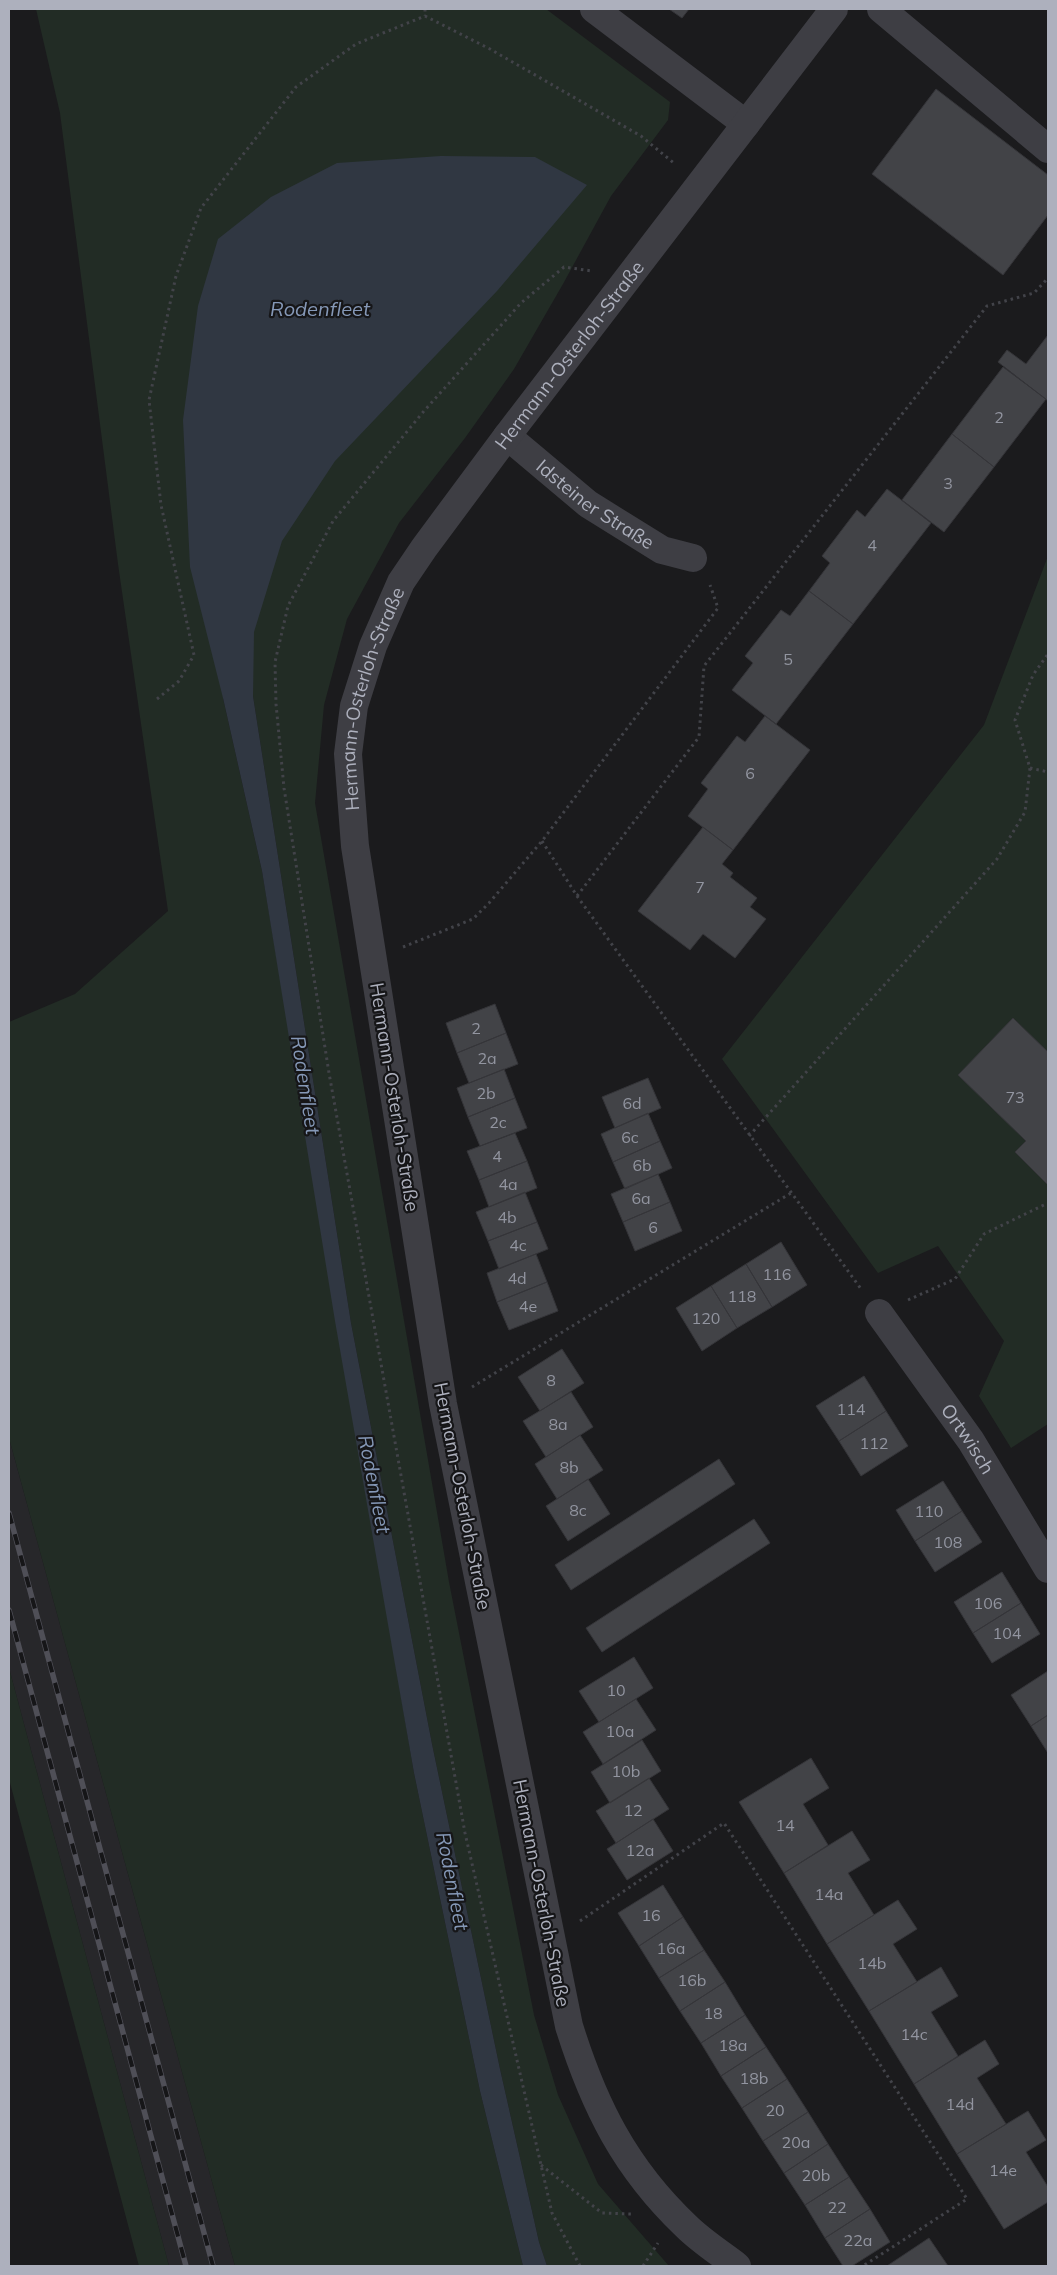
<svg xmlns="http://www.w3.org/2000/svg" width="1057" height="2275" viewBox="0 0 1057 2275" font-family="Mulish,sans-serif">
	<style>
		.built { fill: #27272a }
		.green { fill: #222c25 }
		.water { fill: #303742 }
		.building { fill: #424347; stroke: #353539 }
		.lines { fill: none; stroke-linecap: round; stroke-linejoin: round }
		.path { stroke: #424349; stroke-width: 3; stroke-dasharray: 2.5 4; stroke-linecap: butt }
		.minor { stroke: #3e3e44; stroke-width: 28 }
		.rail-casing { stroke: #4f4f57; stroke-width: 5.5 }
		.rail { stroke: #161618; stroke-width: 4; stroke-dasharray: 11; stroke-linecap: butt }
		.labels { text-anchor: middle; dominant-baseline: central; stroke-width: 4.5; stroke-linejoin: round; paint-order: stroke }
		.number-label { font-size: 16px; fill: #9295a0 }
		.street-label { font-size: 19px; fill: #adb0bd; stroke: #161618 }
		.water-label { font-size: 20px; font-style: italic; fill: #8598b7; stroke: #161618 }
	</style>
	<rect width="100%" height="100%" fill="#1b1b1d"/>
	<path class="built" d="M9 1438 235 2266H169L9 1668Z"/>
	<path class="green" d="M36 9H546L670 102 668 120 611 196 563 284 514 369 465 438 399 523 347 619 324 705 315 803 449 1582 534 2015 558 2095 598 2184 669 2266H547L539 2242 500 2069 432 1744 351 1323 253 696 223 698 262 871 414 1773 480 2091 523 2266H235L9 1438V1022L75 994 168 911 118 564 60 113Z
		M1048 556V1424L1011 1448 979 1396 1004 1341 938 1246 878 1273 722 1059 984 725Z
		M9 1668 169 2266H139L9 1779Z"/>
	<path class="water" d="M441 156 535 157 587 185 497 291 335 461 282 541 254 632 253 696 351 1323 432 1744 500 2069 539 2242 547 2266H523L480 2091 414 1773 335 1321 262 871 223 698 190 567 183 420 198 306 218 239 271 197 337 163Z"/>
	<path class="building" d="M669 9H689L682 18Z
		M936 89 1048 175V215L1003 275 872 174Z
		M1048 335V401L998 362 1007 350 1026 364Z
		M1003 367 1046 399 994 467 952 434Z
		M952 434 994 467 944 532 902 500Z
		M887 489 931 523 853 624 809 591 830 563 822 556 857 510 865 517Z
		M809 591 853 624 776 724 732 690 753 663 745 656 781 610 790 616Z
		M765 716 810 750 733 850 688 816 708 789 701 783 737 736 745 742Z
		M703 827 733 850 722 864 733 873 730 877 757 898 750 907 766 919 735 958 703 934 690 950 638 911Z
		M495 1004 506 1033 457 1053 446 1023Z
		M1013 1018 1048 1052V1185L1015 1152 1026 1141 958 1075Z
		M506 1033 518 1064 469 1083 457 1053Z
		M504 1069 515 1098 468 1117 457 1088Z
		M648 1078 661 1108 615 1128 602 1097Z
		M515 1098 527 1128 480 1146 468 1117Z
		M648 1113 660 1141 613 1162 601 1134Z
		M515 1133 527 1161 479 1180 467 1151Z
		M660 1141 672 1168 625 1189 613 1162Z
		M527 1161 537 1188 489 1207 479 1180Z
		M658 1174 670 1202 623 1222 611 1194Z
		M525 1192 537 1222 488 1241 476 1212Z
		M670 1202 682 1231 635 1251 623 1222Z
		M537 1222 548 1249 499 1269 488 1241Z
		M781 1242 807 1285 772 1307 746 1264Z
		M536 1254 547 1282 497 1302 487 1273Z
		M746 1264 772 1307 737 1328 711 1286Z
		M547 1282 558 1311 509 1330 497 1302Z
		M711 1286 737 1328 702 1351 676 1308Z
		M562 1349 584 1383 540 1411 518 1377Z
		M864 1376 886 1411 839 1441 816 1406Z
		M571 1392 593 1427 546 1457 523 1421Z
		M886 1411 908 1446 861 1476 839 1441Z
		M580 1435 603 1470 557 1499 535 1464Z
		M719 1459 735 1484 571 1590 555 1565Z
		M588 1479 610 1514 568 1541 546 1506Z
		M943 1481 962 1511 915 1541 896 1510Z
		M962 1511 982 1542 935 1572 915 1541Z
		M754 1519 770 1543 602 1652 586 1628Z
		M1002 1572 1021 1603 973 1633 954 1602Z
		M1021 1603 1040 1634 992 1663 973 1633Z
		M634 1657 653 1688 599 1722 579 1691Z
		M1048 1671V1715L1031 1726 1011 1695Z
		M636 1699 656 1730 603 1764 583 1732Z
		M1048 1715V1753L1031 1726Z
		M642 1740 661 1771 610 1803 591 1772Z
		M811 1758 829 1788 803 1804 828 1845 784 1873 739 1802Z
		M649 1778 669 1809 616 1843 596 1811Z
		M653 1819 673 1851 627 1880 607 1849Z
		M852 1831 870 1860 848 1873 874 1915 827 1944 784 1873Z
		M663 1885 683 1917 639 1946 618 1913Z
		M898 1900 917 1929 893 1944 917 1982 869 2011 827 1944Z
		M683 1917 704 1950 659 1978 639 1946Z
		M704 1950 725 1982 680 2011 659 1978Z
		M941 1967 958 1996 931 2012 958 2056 914 2084 869 2011Z
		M725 1982 745 2015 701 2043 680 2011Z
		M745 2015 766 2047 721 2076 701 2043Z
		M985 2040 999 2064 977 2078 1006 2124 957 2154 914 2084Z
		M766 2047 787 2079 742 2108 721 2076Z
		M787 2079 808 2112 763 2141 742 2108Z
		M1028 2111 1046 2140 1026 2152 1048 2187V2202L1004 2229 957 2154Z
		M808 2112 828 2144 784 2173 763 2141Z
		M828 2144 849 2177 805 2205 784 2173Z
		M849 2177 870 2209 825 2238 805 2205Z
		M870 2209 890 2242 852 2266H843L825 2238Z
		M929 2238 948 2266H887Z"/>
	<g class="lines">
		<path class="path" d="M425 9V16
			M157 699 179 681 194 655 161 505 149 400 176 276 201 208 296 87 356 44 425 16 490 49 641 136 675 164
			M1030 768 1048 772
			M542 841 577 896 861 1289
			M577 896 699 737 704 666 987 306 1034 293 1048 278
			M403 947 473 919 489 903 542 841 718 608 710 585
			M749 1136 997 859 1025 812 1030 768 1015 720 1033 675 1048 654
			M908 1300 955 1279 984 1234 1048 1203
			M472 1387 791 1193
			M580 1921 724 1823 967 2199 863 2266
			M541 2165 602 2213 631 2214
			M580 2266 552 2213 465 1833 329 1073 284 788 276 704 275 662 288 606 333 521 424 411 521 303 564 267 592 271
			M643 2266 658 2243"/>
		<g class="minor">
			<path d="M594 9 746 124"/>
			<path d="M881 9 1048 149"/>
			<path id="s1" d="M507 436 588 504 662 550 693 558"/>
			<path id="s2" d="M879 1313 971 1441 1048 1569"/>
			<path id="s3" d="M737 2266C720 2253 701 2241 686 2226 625 2168 594 2106 569 2026L443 1404 355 846 348 754 354 706 373 646 401 582 424 548 507 436 834 9"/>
		</g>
		<g class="rail-casing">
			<path id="rail" d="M9 1513 213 2266
				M9 1610 186 2266"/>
		</g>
		<use href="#rail" class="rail"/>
	</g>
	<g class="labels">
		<g class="number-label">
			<text x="999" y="417">2</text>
			<text x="948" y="483">3</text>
			<text x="872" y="545">4</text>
			<text x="788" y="659">5</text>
			<text x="750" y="773">6</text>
			<text x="700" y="887">7</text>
			<text x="476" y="1028">2</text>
			<text x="487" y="1058">2a</text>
			<text x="486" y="1093">2b</text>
			<text x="1015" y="1097">73</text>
			<text x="632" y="1103">6d</text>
			<text x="498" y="1122">2c</text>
			<text x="630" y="1137">6c</text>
			<text x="497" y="1156">4</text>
			<text x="642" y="1165">6b</text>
			<text x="508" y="1184">4a</text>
			<text x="641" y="1198">6a</text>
			<text x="507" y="1217">4b</text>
			<text x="653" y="1227">6</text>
			<text x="518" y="1245">4c</text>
			<text x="777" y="1274">116</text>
			<text x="517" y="1278">4d</text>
			<text x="742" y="1296">118</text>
			<text x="528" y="1306">4e</text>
			<text x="706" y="1318">120</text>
			<text x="551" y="1380">8</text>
			<text x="851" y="1409">114</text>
			<text x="558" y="1424">8a</text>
			<text x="874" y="1443">112</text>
			<text x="569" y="1467">8b</text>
			<text x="578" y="1510">8c</text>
			<text x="929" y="1511">110</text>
			<text x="948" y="1542">108</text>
			<text x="988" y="1603">106</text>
			<text x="1007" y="1633">104</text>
			<text x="616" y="1690">10</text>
			<text x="620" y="1731">10a</text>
			<text x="626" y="1771">10b</text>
			<text x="633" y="1810">12</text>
			<text x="785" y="1825">14</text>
			<text x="640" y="1850">12a</text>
			<text x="829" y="1894">14a</text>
			<text x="651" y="1915">16</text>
			<text x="671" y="1948">16a</text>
			<text x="872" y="1963">14b</text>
			<text x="692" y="1980">16b</text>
			<text x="713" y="2013">18</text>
			<text x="914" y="2034">14c</text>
			<text x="733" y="2045">18a</text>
			<text x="754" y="2078">18b</text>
			<text x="960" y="2104">14d</text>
			<text x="775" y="2110">20</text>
			<text x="796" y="2142">20a</text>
			<text x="1003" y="2170">14e</text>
			<text x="816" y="2175">20b</text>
			<text x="837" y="2207">22</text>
			<text x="858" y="2240">22a</text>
		</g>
		<g class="street-label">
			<text stroke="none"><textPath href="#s3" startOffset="2055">Hermann-Osterloh-Straße</textPath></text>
			<text stroke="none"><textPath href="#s1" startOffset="112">Idsteiner Straße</textPath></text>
			<text stroke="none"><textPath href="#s3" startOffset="1650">Hermann-Osterloh-Straße</textPath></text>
			<text transform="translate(395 1097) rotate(81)">Hermann-Osterloh-Straße</text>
			<text stroke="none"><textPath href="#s2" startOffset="154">Ortwisch</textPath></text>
			<text transform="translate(463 1496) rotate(79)">Hermann-Osterloh-Straße</text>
			<text transform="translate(542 1893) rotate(79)">Hermann-Osterloh-Straße</text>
		</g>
		<g class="water-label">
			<text x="320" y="308">Rodenfleet</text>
			<text transform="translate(306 1085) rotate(81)">Rodenfleet</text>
			<text transform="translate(375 1484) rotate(79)">Rodenfleet</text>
			<text transform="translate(453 1881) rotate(79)">Rodenfleet</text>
		</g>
	</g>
	<rect width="1057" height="2275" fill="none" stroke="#adb0bd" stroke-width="20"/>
</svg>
